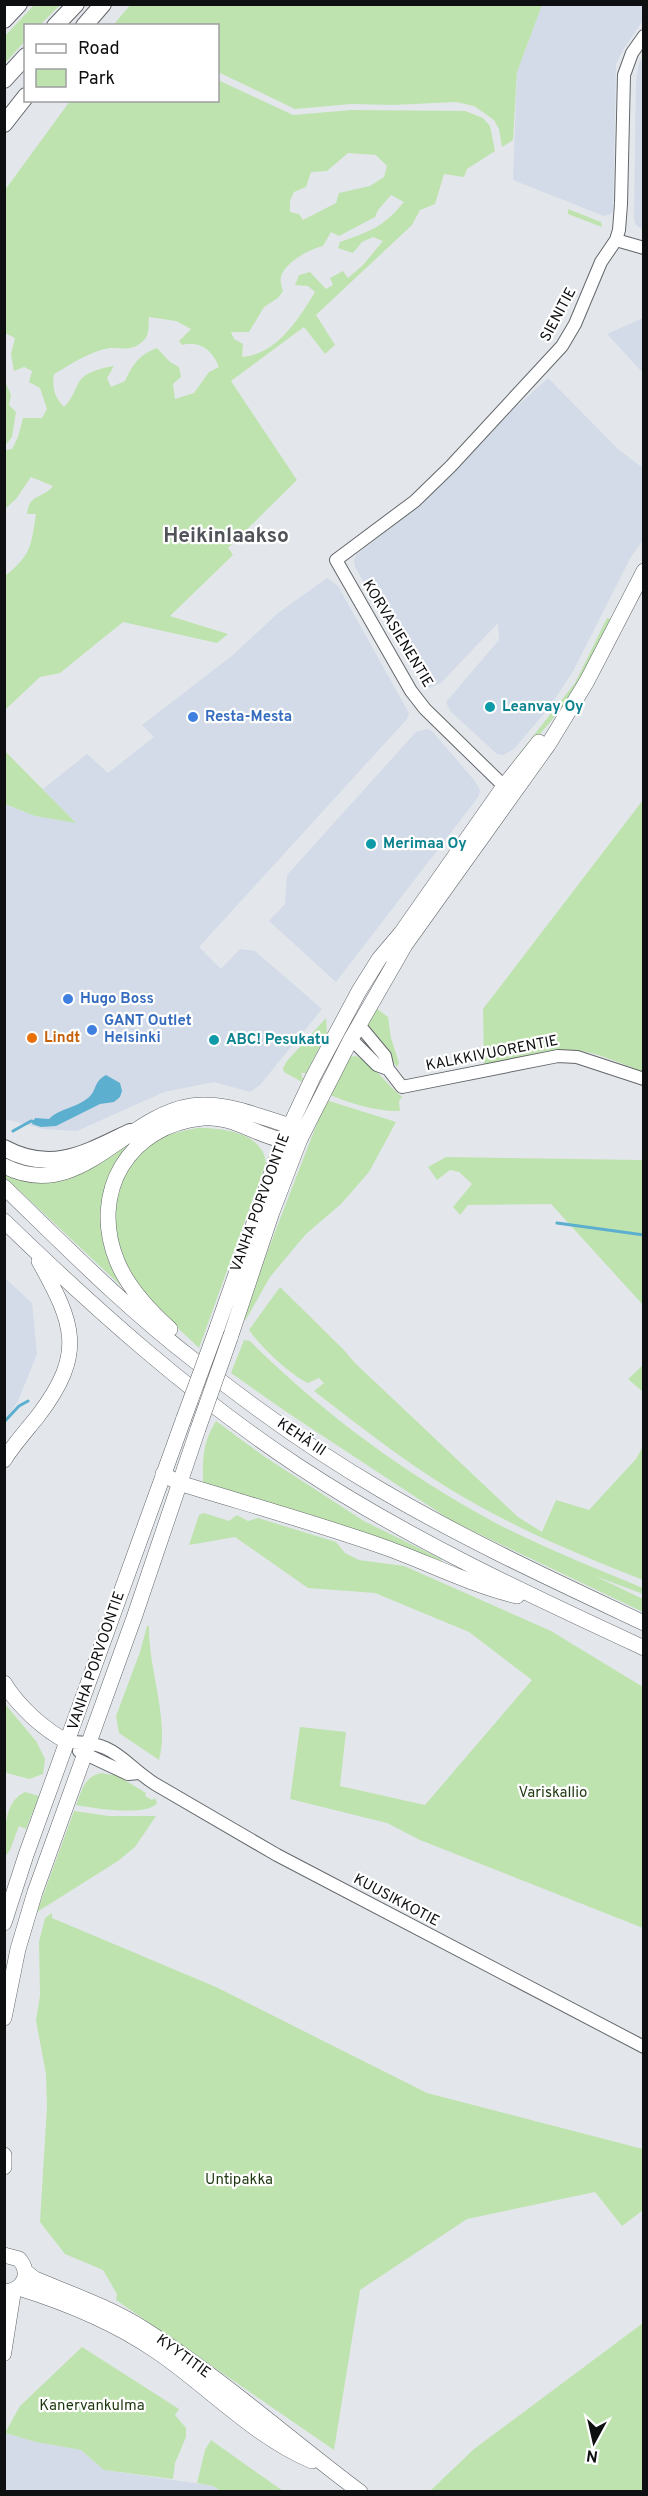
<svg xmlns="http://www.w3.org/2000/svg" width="648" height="2496" viewBox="0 0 648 2496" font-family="Overpass,sans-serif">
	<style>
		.built { fill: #d2dbe7 }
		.green { fill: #bfe3ae; fill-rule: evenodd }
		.water { fill: #5cafcf }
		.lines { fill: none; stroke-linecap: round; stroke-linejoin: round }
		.stream { stroke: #5cafcf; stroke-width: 3 }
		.tertiary-casing { stroke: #63676b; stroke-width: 14 }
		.secondary-casing { stroke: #63676b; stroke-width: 15 }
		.primary-casing { stroke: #63676b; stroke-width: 16 }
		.trunk-casing { stroke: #63676b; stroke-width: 16 }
		.motorway-casing { stroke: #63676b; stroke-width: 18 }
		.tertiary { stroke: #fff; stroke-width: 12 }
		.secondary { stroke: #fff; stroke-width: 14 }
		.primary { stroke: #fff; stroke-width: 15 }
		.trunk { stroke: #fff; stroke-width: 15 }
		.motorway { stroke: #fff; stroke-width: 16 }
		.primary-bridge-casing { stroke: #63676b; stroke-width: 16; stroke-linecap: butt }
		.primary-bridge { stroke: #fff; stroke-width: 15 }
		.culture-dot { fill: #0f9aa8; stroke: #fff; stroke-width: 2 }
		.shop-dot { fill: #3f7fe0; stroke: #fff; stroke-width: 2 }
		.food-dot { fill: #e8710a; stroke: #fff; stroke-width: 2 }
		.labels { text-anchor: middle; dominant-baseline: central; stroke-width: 4.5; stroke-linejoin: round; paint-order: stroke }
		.street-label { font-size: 15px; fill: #0e0f11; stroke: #fff }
		.culture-label { font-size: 15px; font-weight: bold; fill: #0d838f; stroke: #fff; text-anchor: start }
		.shop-label { font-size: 15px; font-weight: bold; fill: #366cbe; stroke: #fff; text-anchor: start }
		.food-label { font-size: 15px; font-weight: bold; fill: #c56008; stroke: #fff; text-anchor: start }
		.park-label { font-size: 15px; fill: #1e3910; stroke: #fff }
		.district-label { font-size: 21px; font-weight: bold; fill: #505358; stroke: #fff }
	</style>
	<rect width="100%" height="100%" fill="#e3e7ec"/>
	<path class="built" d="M542 5H643V20L623 50 616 64 613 211 611 214 604 216 513 180 517 72Z
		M643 57V230L635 224 634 217 636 81 639 63Z
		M643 318V373L607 334Z
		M548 378 618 449 643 468V540L631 557 572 673 548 709 514 749 503 755 497 754 450 711 446 702 499 640 498 623 441 683 429 688 421 684 355 567 354 560 357 554 420 505 514 409Z
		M327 578 338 586 409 713 407 719 199 947 221 969 240 949 255 951 322 1009 260 1085 250 1092 214 1082 164 1092 77 1131 43 1129 5 1119 4 804 35 816 75 822 43 789 87 754 108 773 154 737 142 725 233 655 278 613Z
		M427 729 432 731 474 780 480 790 479 796 336 982 269 921 285 904 287 875 416 732Z
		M5 1278 32 1303 37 1354 18 1401 5 1421Z
		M4 2433 36 2442 81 2450 104 2470 201 2484 213 2486 221 2491H5Z"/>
	<path class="green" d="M131 4H542V5L517 72 513 140 502 147 499 129 494 120 474 106 456 102 393 105 351 104 295 109 218 72V26H121L115 23Z
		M34 5H60L40 25 26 26 25 41 5 63V36Z
		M218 80 293 115 351 110 465 111 483 118 490 126 495 151 467 169 464 177 444 174 435 204 420 210 412 225 316 315 335 345 325 354 304 327 231 381 297 480 228 548 233 555 170 616 228 634 217 643 123 622 60 673 40 677 5 710V576C31 555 31 547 36 514H27C30 492 42 500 53 486L31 477 16 499 5 509V450L12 449 18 437 23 418H42L47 409 40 388 29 382 32 371 24 367 14 371 11 354 15 338 5 333V190L70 101 218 100ZM348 153 376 155 387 166 384 177 370 186 339 193 336 203 303 220 299 214 290 212V201L294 192 306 187 311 172 327 171ZM391 195 404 202C382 228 371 231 340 242L338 248 353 253 362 242 373 237 383 241 363 265 348 278 343 271 330 278 333 285 326 289 310 272 299 275 295 285 308 286 315 292C298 320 277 354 242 357L243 344 234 339 231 332H249L264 307 278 298 283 291C281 285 279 278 283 272 290 260 310 249 323 246L331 232 339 236 375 217 378 210ZM149 317 176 321 191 329 179 341 182 345C200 340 213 351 219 367L209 372 194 393 175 399 173 384 181 377 179 367 170 362 157 348C139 355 133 364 125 381L111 387 107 378 114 366C102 368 85 372 79 382 74 392 72 399 64 407 54 397 52 387 54 374 71 364 90 351 110 348 123 347 132 353 145 339 150 333 148 324 149 317Z
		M568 209 601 222 602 227 568 214Z
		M5 381 11 395 9 405 16 412 12 437 5 446Z
		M607 618 611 619 586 670 563 707 517 761 515 759 575 683Z
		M4 750 76 823 35 816 5 804Z
		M643 800V1072C621 1064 596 1051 572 1050 546 1048 510 1060 484 1065L483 1009Z
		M376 1008 388 1017 391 1038 399 1063 397 1067 368 1027V1021Z
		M326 1018 327 1033 306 1073H301L303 1079 302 1082 284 1072 283 1068 287 1061Z
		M356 1056C371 1061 386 1084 400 1095L402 1097 399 1101 400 1111C377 1112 349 1103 328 1094L349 1057Z
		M326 1100 396 1122 369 1172 341 1204 306 1234 270 1277 245 1321 243 1315Z
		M197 1128C223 1128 262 1132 266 1163L199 1348C177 1327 153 1306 136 1281 107 1240 106 1172 153 1142 166 1134 182 1131 197 1128Z
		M143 1132 107 1183 102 1200 101 1216 134 1298 6 1178 4 1173 32 1182Z
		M446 1157 643 1160V1305L551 1204 468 1205 460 1215 453 1207 472 1184 459 1172 450 1170 437 1180 428 1167Z
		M280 1287 343 1349 355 1363 518 1517 542 1532 556 1500 589 1510 636 1459 643 1446V1580C585 1557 526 1533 472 1502 416 1471 365 1430 314 1391L324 1383 319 1378 308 1383C290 1375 260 1346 249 1330Z
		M244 1340 250 1341C321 1412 404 1473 492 1521 541 1547 593 1567 643 1588V1594L595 1576 643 1599V1612L452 1521 288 1413 231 1373Z
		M643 1365V1392L628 1379Z
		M216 1421 265 1457 364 1521 441 1559 444 1565 203 1484C203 1458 202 1444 216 1421Z
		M204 1513 229 1521 237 1515 248 1521 258 1518 336 1542 345 1553 359 1560 404 1566 551 1631 643 1687V1928L420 1840 387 1823 290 1799 300 1727 346 1732 340 1786 425 1805 532 1680 469 1632 375 1593 308 1588 235 1537 189 1545 199 1515Z
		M147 1626H149C148 1669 170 1719 159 1760L119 1733 116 1716 140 1652Z
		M5 1704 36 1741 45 1759 43 1774 29 1779 7 1773 4 1767Z
		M101 1773 118 1776 146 1793 145 1796 152 1800 155 1798 157 1803C147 1817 92 1808 76 1805 82 1790 84 1777 101 1773Z
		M25 1792 39 1796 26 1829 19 1826 10 1850 5 1857C5 1836 2 1802 25 1792Z
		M74 1811 109 1816H156L135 1847 118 1861 37 1912Z
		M52 1913V1918L216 1987 427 2093 643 2149V2210L622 2226 595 2192 467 2219 360 2290 334 2450 116 2300 117 2294 103 2270 65 2254 40 2222 47 2106 46 2074 36 2021 40 1995 39 1942 45 1918Z
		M643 2323V2491H430L474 2449Z
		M82 2347 179 2409 175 2415 186 2428V2437L175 2463 173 2479 104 2470 81 2450 36 2442 5 2433 20 2406Z
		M211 2440 283 2491H221L213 2486 197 2483 205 2450Z"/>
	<path class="water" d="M106 1075 120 1083 122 1091 120 1097 114 1102 100 1104 56 1126 41 1127 32 1124 35 1118 49 1119C60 1108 76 1108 88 1098 97 1091 93 1082 106 1075Z"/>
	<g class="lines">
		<path class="stream" d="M13 1131 31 1121 35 1122
			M557 1223 644 1235
			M4 1422 19 1406 28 1401"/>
		<g class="tertiary-casing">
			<path id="tertiary" d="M616 240 644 248
				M510 792 425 709 411 691 336 560 415 501 451 466 562 346 575 324 601 262 616 240 619 230 621 204 624 75 632 53 644 36
				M360 1026 385 1056 388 1069 402 1087 558 1056 577 1057 644 1079
				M351 1039 377 1065 388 1069
				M68 1742C116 1741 120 1761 155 1784L277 1855 644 2047
				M79 1751 128 1774 139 1773"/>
		</g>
		<g class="secondary-casing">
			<path id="secondary" d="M4 2354 14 2291"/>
		</g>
		<g class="primary-casing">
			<path id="primary" d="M217 1328 283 1141 313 1077 359 991 379 959 401 933 504 786 539 742
				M230 1338 272 1212 300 1139 351 1039 405 945 548 745 587 681 644 571
				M4 1923 26 1855 184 1418
				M4 2018 18 1949 35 1892 135 1615 198 1429
				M4 2155V2167
				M4 2255 19 2259C32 2274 23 2291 4 2292
				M26 2272 35 2279C71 2294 111 2308 144 2329 220 2377 288 2438 360 2492
				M19 2288C67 2303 114 2322 156 2351 208 2386 253 2436 312 2461"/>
		</g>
		<g class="trunk-casing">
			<path id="trunk" d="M4 1166C80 1204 122 1117 191 1106 222 1101 255 1115 284 1124L290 1126 300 1139
				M4 1187C66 1247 127 1309 195 1361 254 1408 316 1452 381 1490 466 1540 555 1581 644 1623
				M4 1221C96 1310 191 1395 298 1466 407 1538 525 1593 644 1648
				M170 1329C150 1311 127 1286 117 1261 89 1192 129 1125 203 1118 231 1115 256 1135 282 1140 288 1142 295 1140 300 1139
				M4 1460C14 1444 26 1431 38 1416 86 1353 74 1324 39 1261
				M163 1474 179 1483C247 1504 316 1523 384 1547 429 1563 471 1585 517 1596
				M4 1683C18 1706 44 1730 68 1742"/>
		</g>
		<g class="motorway-casing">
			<path id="motorway" d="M4 20 19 4
				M55 26 76 4
				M84 26 103 4
				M4 80 26 56
				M4 124 26 96
				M4 1148C52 1174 86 1153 130 1132"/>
		</g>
		<use href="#tertiary" class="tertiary"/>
		<use href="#secondary" class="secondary"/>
		<use href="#primary" class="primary"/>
		<use href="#trunk" class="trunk"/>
		<use href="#motorway" class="motorway"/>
		<g class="primary-bridge-casing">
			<path id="primary-bridge" d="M184 1418 217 1328
				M198 1429 230 1338"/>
		</g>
		<use href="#primary-bridge" class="primary-bridge"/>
	</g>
	<g class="culture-dot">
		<circle cx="490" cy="707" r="6"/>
		<circle cx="371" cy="844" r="6"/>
		<circle cx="214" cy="1040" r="6"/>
	</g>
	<g class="shop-dot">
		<circle cx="193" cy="717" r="6"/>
		<circle cx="68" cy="999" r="6"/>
		<circle cx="92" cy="1030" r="6"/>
	</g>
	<circle class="food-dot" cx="32" cy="1038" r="6"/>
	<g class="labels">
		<g class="street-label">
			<text transform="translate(559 315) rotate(-62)">SIENITIE</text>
			<text transform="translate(397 634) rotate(59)">KORVASIENENTIE</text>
			<text transform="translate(492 1054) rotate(-11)">KALKKIVUORENTIE</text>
			<text transform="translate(261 1203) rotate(-70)">VANHA PORVOONTIE</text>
			<text transform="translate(301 1438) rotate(34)">KEHÄ III</text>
			<text transform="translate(97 1661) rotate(-71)">VANHA PORVOONTIE</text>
			<text transform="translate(396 1901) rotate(28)">KUUSIKKOTIE</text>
			<text transform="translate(183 2357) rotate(36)">KYYTITIE</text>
		</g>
		<g class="culture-label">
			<text x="502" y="707">Leanvay Oy</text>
			<text x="383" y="844">Merimaa Oy</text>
			<text x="226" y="1040">ABC! Pesukatu</text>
		</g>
		<g class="shop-label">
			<text x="205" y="717">Resta-Mesta</text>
			<text x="80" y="999">Hugo Boss</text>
			<text x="104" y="1021">GANT Outlet<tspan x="104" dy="17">Helsinki</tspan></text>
		</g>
		<g class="food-label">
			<text x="44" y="1038">Lindt</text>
		</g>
		<g class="park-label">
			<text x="553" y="1793">Variskallio</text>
			<text x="239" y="2180">Untipakka</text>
			<text x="92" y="2406">Kanervankulma</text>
		</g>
		<g class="district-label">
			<text x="226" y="536">Heikinlaakso</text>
		</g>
	</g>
	<rect width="648" height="2496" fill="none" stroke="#0e0f11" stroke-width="12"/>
	<rect x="24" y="24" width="195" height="78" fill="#ffffff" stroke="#9f9fa0" stroke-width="1.5"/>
	<rect x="36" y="44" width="30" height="9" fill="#ffffff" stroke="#9f9fa0" stroke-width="1.5"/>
	<text x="78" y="54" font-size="18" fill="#0e0f11">Road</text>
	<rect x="36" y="69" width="30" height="18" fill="#bfe3ae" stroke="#9f9fa0" stroke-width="1.5"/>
	<text x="78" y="84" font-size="18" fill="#0e0f11">Park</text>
	<g transform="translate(594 2442) rotate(188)" stroke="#ffffff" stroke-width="4.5" paint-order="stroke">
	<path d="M0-4.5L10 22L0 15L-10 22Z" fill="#0e0f11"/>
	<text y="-9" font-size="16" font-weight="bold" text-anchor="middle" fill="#0e0f11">N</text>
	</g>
</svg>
